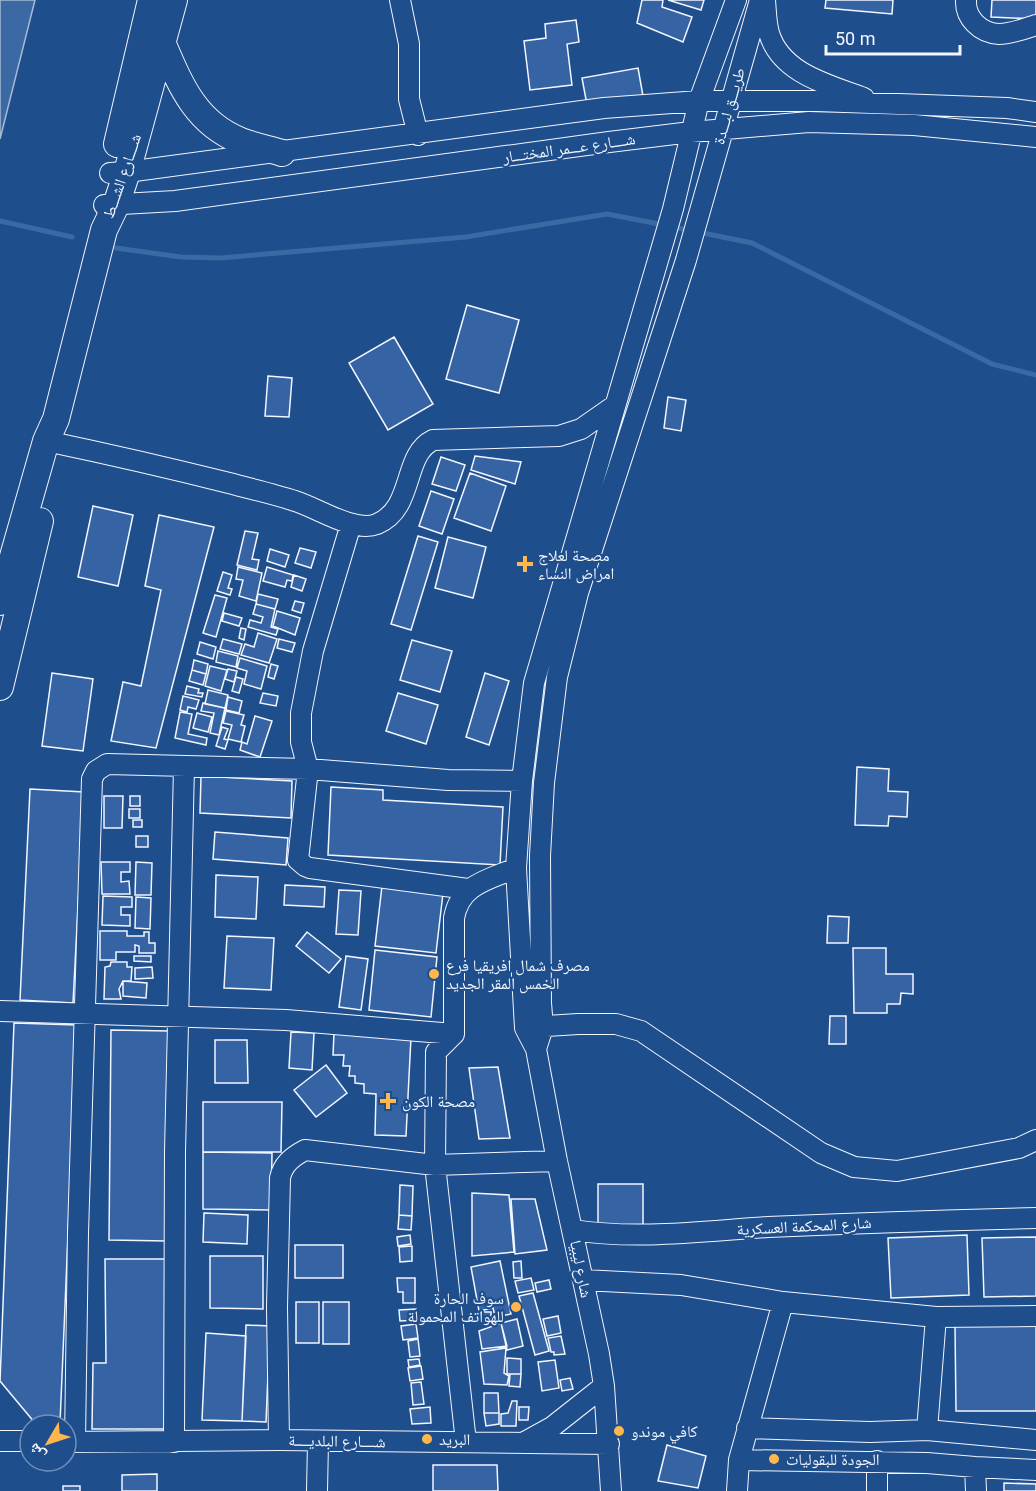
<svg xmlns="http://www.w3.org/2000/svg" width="1036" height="1491" viewBox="0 0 1036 1491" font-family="Roboto,'Noto Naskh Arabic',sans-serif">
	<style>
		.water { fill: #3b69a3; stroke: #a8bbd7; stroke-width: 1.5 }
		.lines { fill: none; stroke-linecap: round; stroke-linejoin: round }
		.stream { stroke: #3b69a3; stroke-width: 5 }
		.building { fill: #3563a3; stroke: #f2f6ff; stroke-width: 1.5 }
		.minor-casing { stroke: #f2f6ff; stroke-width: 22 }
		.major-casing { stroke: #f2f6ff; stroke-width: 28 }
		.minor { stroke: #1f4e8c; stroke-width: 20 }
		.major { stroke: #1f4e8c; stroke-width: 26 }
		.poi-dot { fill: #ffb74d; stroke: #1f4e8c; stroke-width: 2 }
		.labels { text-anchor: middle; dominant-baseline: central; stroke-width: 4.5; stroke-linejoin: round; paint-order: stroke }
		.street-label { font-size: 16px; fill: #f2f6ff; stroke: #1f4e8c }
		.poi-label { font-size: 16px; fill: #f2f6ff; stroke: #1f4e8c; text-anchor: start }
	</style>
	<rect width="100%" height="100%" fill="#1f4e8c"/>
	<path class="water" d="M0 0H35L0 139Z"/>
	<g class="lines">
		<path class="stream" d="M0 221 72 237
			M673 227 752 243 992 364 1036 375
			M116 248 181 257 220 258 466 237 607 214 664 225"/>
	</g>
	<path class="building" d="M642 0H663L662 7 692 17 683 42 637 23Z
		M668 0H704L701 10Z
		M826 0H893L892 14 825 8Z
		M992 0H1036V19L991 17Z
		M576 20 579 42 567 44 572 85 530 90 524 41 546 38 545 24Z
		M638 68 643 96 587 105 582 78Z
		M467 305 519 320 499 393 446 379Z
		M394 337 433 404 388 430 349 363Z
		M268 376 292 378 289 417 265 416Z
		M668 397 686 400 681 431 664 428Z
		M475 456 521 462 515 484 471 470Z
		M441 457 465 465 456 491 432 484Z
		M470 473 506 486 491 531 454 518Z
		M431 491 454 499 442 534 419 526Z
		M93 506 133 515 118 586 78 577Z
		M159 515 214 527 156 748 111 741 123 682 141 686 161 590 145 586Z
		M245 531 258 533 252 559 259 560 257 570 237 565Z
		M418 536 438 542 411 630 391 624Z
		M448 537 486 547 473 598 435 588Z
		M300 548 316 552 311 568 295 563Z
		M270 549 289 555 285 567 267 561Z
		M238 567 262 573 256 601 239 596 243 580 236 579Z
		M267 567 293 575 292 581 287 580 285 587 263 581Z
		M223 572 232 575 228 588 232 589 230 595 217 591Z
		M294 575 306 579 302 591 291 587Z
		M258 594 278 599 275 609 256 604Z
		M215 595 227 598 216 637 203 633Z
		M295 601 304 603 301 613 292 610Z
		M256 604 275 609 271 627 278 629 276 635 248 627 250 620 261 623 263 617 253 614Z
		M277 611 300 618 295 635 273 626Z
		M224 613 242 618 239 626 222 621Z
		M241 628 246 629 244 640 239 638Z
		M258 633 277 639 269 663 241 655 245 644 254 647Z
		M223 639 242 644 239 654 220 649Z
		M279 639 295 643 292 652 277 648Z
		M412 640 452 651 440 692 400 680Z
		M200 642 216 647 213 659 197 654Z
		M218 651 238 656 236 667 216 662Z
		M240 658 267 666 261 689 244 684 247 671 237 668Z
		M194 660 208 664 206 674 192 670Z
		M271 664 278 666 274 679 268 677Z
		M210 666 227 670 221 691 205 686Z
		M228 669 237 671 234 682 225 679Z
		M192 670 206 674 203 685 189 681Z
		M52 673 93 679 83 751 42 746Z
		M485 673 509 681 489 745 466 737Z
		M236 677 243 679 239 693 232 691Z
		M187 686 199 689 198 693H203L202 697 185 694Z
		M208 690 228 695 225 708 205 704Z
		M263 693 278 696 276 706 260 703Z
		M398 693 438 705 426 744 386 731Z
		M183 696 199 700 196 709 188 707 187 712 180 710Z
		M228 697 242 701 239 713 226 710Z
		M203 703 225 708 219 735 210 733 214 713 201 711Z
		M226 711 244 715 241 725 245 726 241 742 228 739 232 725 223 723Z
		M180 712 192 714 188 734 207 738 206 745 175 738Z
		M197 713 212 717 208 732 193 728Z
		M255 716 272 721 260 757 240 750 242 742 247 744Z
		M222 727 228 729 224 739 228 740 225 749 216 746Z
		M857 767 889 769 888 791 908 792 907 817 889 816 888 826 855 825Z
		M201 776 292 781 291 818 200 813Z
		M331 787 383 790V800L503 807 500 865 328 855Z
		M30 789 84 792 73 1003 20 1000Z
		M104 796H123L122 828H104Z
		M130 796H140V806H130Z
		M129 809H140V818H129Z
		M133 820H142V827H133Z
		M215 832 288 838 286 865 213 859Z
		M136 836H148V847H136Z
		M101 862H130V872H121V882L129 881 130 894H102Z
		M136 862 152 863 151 895H135Z
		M216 875 258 877 256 919 215 917Z
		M285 885 325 887 324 907 284 905Z
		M382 886 443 893 436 953 375 946Z
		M339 890 361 891 358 935 336 934Z
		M103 896 132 897V907H121V915H130V926L102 925Z
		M136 897 151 898 150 929 135 928Z
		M828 916 849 917 848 943H827Z
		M100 931H127V936H144V932H149V943H155V953H139V946L135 945V952H116V960H100Z
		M307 932 341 959 329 973 296 946Z
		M227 936 274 938 271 990 224 988Z
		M853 948H886V974H913V994L901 993 900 1004H887V1013H854Z
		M375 950 437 957 431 1017 369 1010Z
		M134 956H151V962L134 961Z
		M346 956 368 959 361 1010 339 1007Z
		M111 962H127V967H132L131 981H123L119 989 121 999H104L105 967 110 966Z
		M152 967 153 978 135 979V968Z
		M123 981 147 983 146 998 123 996Z
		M830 1016H846V1044H829Z
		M14 1023 77 1025 60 1423H35L0 1381Z
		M111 1030 170 1031 167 1241 109 1240Z
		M291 1032 314 1033 312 1070 289 1068Z
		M334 1033 411 1037 406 1136 375 1135 376 1094 364 1093V1084L355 1083V1076H349L350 1066H343L344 1055H333Z
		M215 1040H247L248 1083H215Z
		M326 1065 347 1093 316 1117 294 1090Z
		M498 1067 510 1138 479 1139 469 1068Z
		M203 1102H282L281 1152H203Z
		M203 1152 272 1153 271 1210 203 1209Z
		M598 1184H643V1231L598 1232Z
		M400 1185 413 1186 412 1216 399 1215Z
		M472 1193 509 1195 514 1252 472 1256Z
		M511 1199H535L547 1250 515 1254Z
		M204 1213 248 1215 247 1244 203 1242Z
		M399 1215 412 1216 411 1230 398 1229Z
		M410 1235 411 1244 398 1246 397 1237Z
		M967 1235 969 1295 891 1298 888 1238Z
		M1036 1237V1296L984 1297 982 1238Z
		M295 1245H343V1278H295Z
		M412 1246V1261L400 1262 399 1247Z
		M210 1256H263V1309L210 1308Z
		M105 1259H167V1429H92L93 1363H106Z
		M500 1261 511 1314 495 1317 493 1308 479 1311 471 1267Z
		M521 1261 522 1278H514L513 1262Z
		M397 1278H415V1303H403V1292H398Z
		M531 1278 534 1290 518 1293 515 1281Z
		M549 1280 551 1289 537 1292 535 1283Z
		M533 1293 549 1351 535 1355 519 1296Z
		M296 1302H319V1343H296Z
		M323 1302H349V1344H323Z
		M416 1309 417 1320 400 1321 399 1310Z
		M479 1312H491V1320H479Z
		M558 1316 561 1333 547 1336 543 1319Z
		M517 1319 523 1346 507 1350 501 1323Z
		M501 1323 507 1346 482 1349 479 1331Z
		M416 1324 418 1338 403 1340 401 1326Z
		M246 1325 270 1326 266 1422 242 1421Z
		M955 1326H1036V1411H956Z
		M206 1333 246 1336 242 1421 202 1420Z
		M561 1336 565 1354 554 1355V1352H551L548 1338Z
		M418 1339 420 1356 410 1357 408 1341Z
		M506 1348 504 1373 509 1376 507 1385 484 1384 480 1352Z
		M507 1358 521 1359V1374H507Z
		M419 1359 420 1365 409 1367 408 1360Z
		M555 1360 559 1388 542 1391 538 1362Z
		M421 1366 423 1379 410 1381 408 1368Z
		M510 1374H521L520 1387 509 1386Z
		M570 1378 573 1389 562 1391 560 1380Z
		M421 1382 424 1404 413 1405 411 1383Z
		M484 1393H498L499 1413H484Z
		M512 1401H517L516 1426H501V1414L508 1413Z
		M430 1407 431 1423 412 1424 410 1409Z
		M519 1407H529L528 1420H519Z
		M484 1413H499V1424L486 1426Z
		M667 1445 706 1456 698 1488 658 1481Z
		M433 1465H497L498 1491H433Z
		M157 1474V1491H122V1475Z
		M1004 1483 1036 1484V1491H1004Z
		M63 1486H80V1491H63Z"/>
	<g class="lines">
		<g class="minor-casing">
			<path id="minor" d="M400 0 409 44V99L418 135
				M765 0C766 11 766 23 769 33 781 74 830 85 864 98
				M966 0C965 18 980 33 999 34 1011 34 1024 29 1036 25
				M110 173 127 172 604 108 699 101H817L1007 108 1036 112
				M104 205 175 201 609 142 691 132 809 122 914 125 1036 137
				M46 441C108 454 169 468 229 483 251 489 274 494 295 501 318 508 354 533 377 524 415 508 402 455 433 440L559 436 581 429 614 406
				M351 524 313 651 301 713V742L308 769 298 860 305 866 310 868 468 889
				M0 1011 286 1020 454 1034
				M531 1027 578 1024H616L641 1031 821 1153 854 1167 897 1171 1019 1148 1036 1140
				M536 1049 543 1027 541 1003 540 856 544 783 557 677 578 593 686 260 760 0
				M573 1230C637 1240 704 1231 768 1227 857 1223 947 1220 1036 1218
				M583 1280 681 1285 783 1302 936 1317 1036 1316
				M747 1428 870 1432 927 1430 1036 1440
				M927 1430 936 1317
				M279 1440 277 1307 280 1178C283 1164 292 1157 305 1150L435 1165 557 1161
				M0 1441H30
				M66 1442 279 1440 609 1444
				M75 1442 78 1233 92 779 96 771 107 764 308 769 448 780 522 781
				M174 1442 175 1152 184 767
				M466 1442 435 1165 436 1052 454 1034V918C460 884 488 880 516 868
				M523 1443 552 1427 604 1386
				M739 1460 927 1463 975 1467 1036 1470
				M975 1467 976 1491
				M317 1491 318 1442
				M611 1491 604 1386 599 1354 557 1161 536 1049 525 1028 516 868 522 781 534 683 673 209 699 101 736 0
				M737 1491 739 1460 783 1302
				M877 1491V1461"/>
		</g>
		<g class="major-casing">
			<path id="major" d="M162 42C180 84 195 123 241 141 254 146 269 149 282 153
				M117 144 151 0
				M0 602 46 441 56 419 104 230 116 205 127 172 174 0
				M0 687 40 521"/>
		</g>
		<use href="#minor" class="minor"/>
		<use href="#major" class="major"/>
	</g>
	<g class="poi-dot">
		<path d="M522 555h6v6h6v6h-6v6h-6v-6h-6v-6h6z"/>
		<circle cx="434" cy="974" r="6"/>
		<path d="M385 1092h6v6h6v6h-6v6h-6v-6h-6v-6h6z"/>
		<circle cx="516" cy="1307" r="6"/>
		<circle cx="619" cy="1431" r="6"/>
		<circle cx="427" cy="1439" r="6"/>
		<circle cx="774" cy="1459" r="6"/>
	</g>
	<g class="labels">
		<g class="street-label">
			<text transform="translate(729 106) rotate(-74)">طريـــق لبـــدة</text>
			<text transform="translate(569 148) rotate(-8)">شــــارع عـــمر المختـــار</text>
			<text transform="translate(122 176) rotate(-71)">شــــارع الشـــط</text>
			<text transform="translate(804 1226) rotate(-3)">شارع المحكمة العسكرية</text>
			<text transform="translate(581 1269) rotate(79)">شارع ليبيا</text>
			<text transform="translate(337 1441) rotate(1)">شــــارع البلديــــة</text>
		</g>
		<g class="poi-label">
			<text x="538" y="555">مصحة لعلاج<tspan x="538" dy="18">امراض النساء</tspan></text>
			<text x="446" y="965">مصرف شمال افريقيا فرع<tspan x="446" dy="18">الخمس المقر الجديد</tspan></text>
			<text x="402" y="1101">مصحة الكون</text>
			<text x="504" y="1298" text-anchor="end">سوف الحارة<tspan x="504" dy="18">للهواتف المحمولة</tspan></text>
			<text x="631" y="1431">كافي موندو</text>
			<text x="439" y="1439">البريد</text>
			<text x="786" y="1459">الجودة للبقوليات</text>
		</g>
	</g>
	<g transform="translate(48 1443) rotate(231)"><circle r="28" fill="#1f4e8c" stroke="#7391ba" stroke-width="1.5"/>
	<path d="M0-4.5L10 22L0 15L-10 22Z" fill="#ffb74d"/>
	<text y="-9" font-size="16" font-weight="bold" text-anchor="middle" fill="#f2f6ff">ش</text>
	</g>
	<path d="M826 45v9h134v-9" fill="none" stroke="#f2f6ff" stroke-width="3"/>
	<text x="835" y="45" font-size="18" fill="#f2f6ff" stroke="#1f4e8c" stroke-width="4.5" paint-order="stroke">50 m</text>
</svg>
